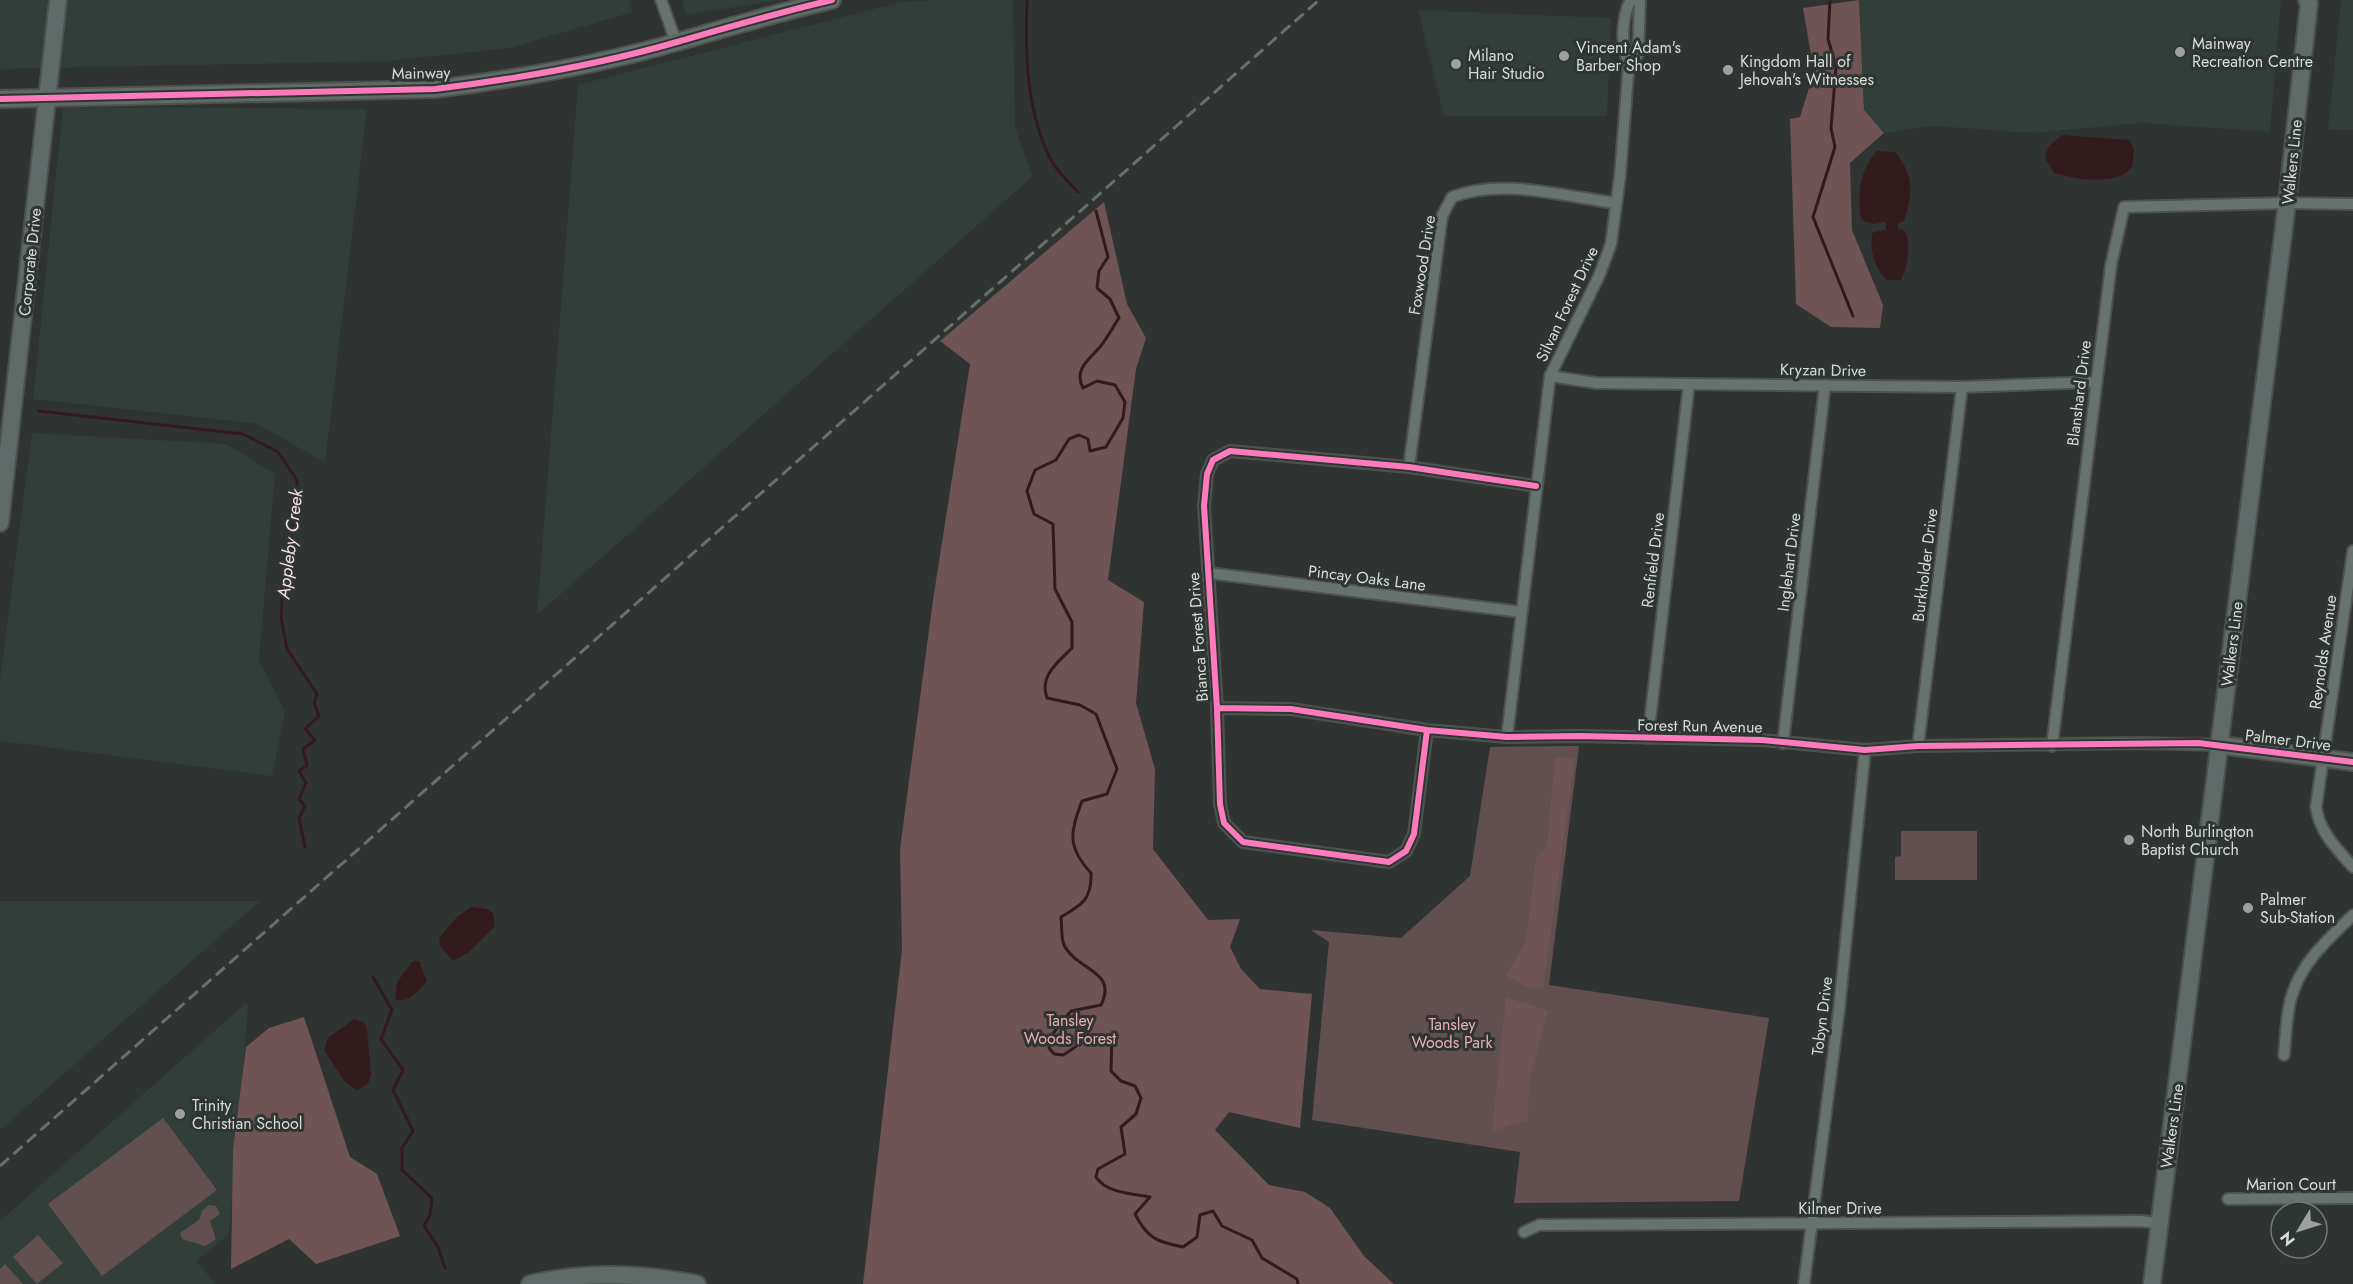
<svg xmlns="http://www.w3.org/2000/svg" width="2353" height="1284" viewBox="0 0 2353 1284" font-family="Jost,sans-serif">
	<style>
		.built { fill: #313e39 }
		.green { fill: #625051 }
		.forest { fill: #6f5355 }
		.water { fill: #331b1d }
		.lines { fill: none; stroke-linecap: round; stroke-linejoin: round }
		.stream { stroke: #331b1d; stroke-width: 3 }
		.street-casing { stroke: #4e5150; stroke-width: 14 }
		.secondary-casing { stroke: #4e5150; stroke-width: 20 }
		.street { stroke: #67736f; stroke-width: 10 }
		.secondary { stroke: #5f6b68; stroke-width: 16 }
		.rail { stroke: #68706e; stroke-width: 3; stroke-dasharray: 12 6; stroke-linecap: butt }
		.cycleway-casing { stroke: #2e3533; stroke-width: 10 }
		.cycleway { stroke: #fd7abc; stroke-width: 6 }
		.poi-dot { fill: #9da19f; stroke: #2e3533; stroke-width: 2 }
		.labels { text-anchor: middle; dominant-baseline: central; stroke-width: 6; stroke-linejoin: round; paint-order: stroke }
		.poi-label { font-size: 16px; fill: #d8dcda; stroke: #2e3533; text-anchor: start }
		.street-label { font-size: 16px; fill: #d8dcda; stroke: #2e3533 }
		.park-label { font-size: 16px; fill: #eaacb2; stroke: #2e3533 }
		.water-label { font-size: 18px; font-style: italic; fill: #f7dddf; stroke: #2e3533 }
	</style>
	<rect width="100%" height="100%" fill="#2f3432"/>
	<path class="built" d="M0 0H629L632 12 510 48 387 61 0 69Z
		M682 0H777L686 15Z
		M939 0H1013L1015 128 1033 176 537 615 578 85 901 2Z
		M1859 0H2281L2270 132 2142 123 2033 133 1933 126 1884 133 1864 111Z
		M2341 0H2353V130H2328Z
		M1418 10 1611 18 1607 116H1444Z
		M63 107 367 109 325 463 258 424 33 399Z
		M32 433 226 444 275 474 259 660 285 712 272 776 0 741V679Z
		M0 901H260L0 1130Z
		M246 1003 248 1007 229 1234 196 1261 216 1284H0V1221Z"/>
	<path class="green" d="M1579 746 1549 985 1769 1018 1739 1201 1514 1203 1520 1152 1312 1120 1329 942 1311 930 1401 938 1470 876 1490 747Z
		M1901 831H1977V880H1895V857L1901 856Z
		M163 1118 217 1190 102 1276 48 1204Z
		M209 1205 216 1206 220 1214 210 1221 216 1239 205 1246 182 1239 180 1233 199 1220 202 1211Z
		M38 1235 63 1263 37 1284 13 1257Z
		M5 1264 23 1284H0V1269Z"/>
	<path class="forest" d="M1859 0 1864 110 1884 133 1850 163 1852 230 1883 305 1880 328 1831 327 1796 304 1790 119 1800 117 1814 72 1803 8Z
		M1104 202 1127 304 1146 338 1136 369 1108 580 1144 602 1136 703 1155 769 1153 849 1208 920 1240 919 1230 947 1241 969 1260 989 1312 994 1300 1128 1229 1112 1215 1130 1269 1185 1305 1192 1330 1208 1364 1256 1394 1284H863L902 950 900 849 933 600 970 364 940 341Z
		M1555 758H1575L1543 988 1526 987 1506 975 1526 941 1536 858 1547 846Z
		M1506 997 1548 1011 1529 1080 1528 1120 1492 1131Z
		M304 1017 350 1157 377 1174 400 1236 316 1264 289 1239 231 1269 233 1149 246 1047 269 1028Z"/>
	<path class="water" d="M2063 135 2129 140 2134 149 2132 167C2117 187 2075 179 2054 173L2045 158C2047 146 2053 141 2063 135Z
		M1877 151 1895 152C1914 175 1913 192 1904 221L1898 223V229L1905 231C1911 245 1908 266 1901 280H1887C1875 269 1868 248 1873 232L1886 230V222L1873 224 1862 220 1860 215C1858 191 1860 170 1877 151Z
		M471 907 487 909 493 913 495 926 469 952 453 961 440 946 439 938 456 918Z
		M413 961H419L427 981C418 991 409 1004 395 999L397 982Z
		M354 1019 364 1022 367 1029 371 1075 368 1084 357 1090 344 1081 324 1050 328 1038Z"/>
	<g class="lines">
		<path class="stream" d="M1027 0C1025 53 1026 111 1051 160 1056 171 1069 182 1078 192
			M1830 0 1828 39 1836 67 1831 128 1835 147 1813 217 1853 316
			M1096 211 1108 257 1099 271 1097 288 1110 299 1119 318C1113 327 1107 338 1100 347 1090 359 1073 369 1083 388L1097 381 1115 385 1125 402 1123 418 1106 447 1090 451 1088 439 1079 435 1069 439 1056 460 1035 470 1027 491 1034 514 1053 524 1055 589 1072 622V648C1057 663 1039 676 1047 698L1080 705 1096 714 1117 769 1107 794 1082 801C1070 833 1067 847 1091 873 1092 899 1082 905 1061 917 1062 926 1061 938 1064 945 1077 971 1118 970 1101 1005L1071 1011 1051 1036 1049 1048 1054 1054 1063 1055C1081 1045 1090 1030 1112 1037L1111 1071 1121 1081 1135 1086 1141 1098 1136 1114 1121 1127 1125 1154 1098 1169 1096 1177C1106 1193 1133 1194 1150 1197L1135 1214C1147 1238 1157 1242 1183 1247L1197 1237 1200 1215 1213 1211 1222 1226 1252 1240 1262 1258 1297 1279 1298 1284
			M39 411 243 434 278 452 297 480 296 506 283 584 281 618 287 649 317 694 314 703 319 716 305 729 315 740 303 749 307 765 299 771 306 783 299 799 305 806 299 818 305 847
			M373 977 392 1010 381 1039 403 1070 393 1090 413 1131 402 1148V1170L432 1198 430 1215 424 1226 438 1247 445 1268"/>
		<g class="street-casing">
			<path id="street" d="M661 0 676 42
				M1629 62 1638 54 1640 0
				M1550 376 1596 383 1962 387 2095 382
				M1409 467 1442 216 1452 197C1503 178 1563 196 1615 203
				M2353 551 2316 807C2320 833 2336 848 2353 867
				M1209 573 1521 612
				M1217 708 1291 709 1427 730 1507 737 1579 736 1762 740 1865 750 1918 746 2140 743 2220 745
				M1427 730 1414 834 1406 851 1389 862 1243 842 1224 823 1220 804 1217 708 1204 506 1207 474 1213 460 1230 451 1409 467 1536 486
				M1507 737 1550 376 1599 276 1611 244 1620 176 1629 62C1620 48 1622 14 1631 0
				M1648 738 1689 384
				M1783 743 1825 385
				M1918 746 1962 387
				M2052 746 2111 265 2124 207 2287 203 2353 204
				M2284 1055C2286 1036 2286 1013 2292 995 2302 962 2329 938 2353 915
				M2228 1199 2353 1198
				M1524 1232 1539 1225 2140 1221 2159 1223
				M1804 1284 1839 1010 1865 750"/>
		</g>
		<g class="secondary-casing">
			<path id="secondary" d="M0 99 435 89C516 79 598 65 677 42 729 27 780 12 832 0
				M0 523 58 0
				M2220 745 2353 762
				M530 1284C585 1271 642 1273 697 1284
				M2152 1284 2287 203 2309 3 2307 0"/>
		</g>
		<use href="#street" class="street"/>
		<use href="#secondary" class="secondary"/>
		<path class="rail" d="M0 1166 1319 0"/>
		<g class="cycleway-casing">
			<path id="cycleway" d="M0 99 435 89C516 79 598 65 677 42 729 27 780 12 832 0
				M1217 708 1291 709 1427 730 1507 737 1579 736 1762 740 1865 750 1918 746 2198 743 2353 762
				M1427 730 1414 834 1406 851 1389 862 1243 842 1224 823 1220 804 1217 708 1204 506 1207 474 1213 460 1230 451 1409 467 1536 486"/>
		</g>
		<use href="#cycleway" class="cycleway"/>
	</g>
	<g class="poi-dot">
		<circle cx="2180" cy="52" r="6"/>
		<circle cx="1564" cy="56" r="6"/>
		<circle cx="1456" cy="64" r="6"/>
		<circle cx="1728" cy="70" r="6"/>
		<circle cx="2129" cy="840" r="6"/>
		<circle cx="2248" cy="908" r="6"/>
		<circle cx="180" cy="1114" r="6"/>
	</g>
	<g class="labels">
		<g class="poi-label">
			<text x="2192" y="43">Mainway<tspan x="2192" dy="18">Recreation Centre</tspan></text>
			<text x="1576" y="47">Vincent Adam's<tspan x="1576" dy="18">Barber Shop</tspan></text>
			<text x="1468" y="55">Milano<tspan x="1468" dy="18">Hair Studio</tspan></text>
			<text x="1740" y="61">Kingdom Hall of<tspan x="1740" dy="18">Jehovah's Witnesses</tspan></text>
			<text x="2141" y="831">North Burlington<tspan x="2141" dy="18">Baptist Church</tspan></text>
			<text x="2260" y="899">Palmer<tspan x="2260" dy="18">Sub-Station</tspan></text>
			<text x="192" y="1105">Trinity<tspan x="192" dy="18">Christian School</tspan></text>
		</g>
		<g class="street-label">
			<text transform="translate(421 73) rotate(-1)">Mainway</text>
			<text transform="translate(2292 162) rotate(-84)">Walkers Line</text>
			<text transform="translate(30 262) rotate(-84)">Corporate Drive</text>
			<text transform="translate(1422 265) rotate(-81)">Foxwood Drive</text>
			<text transform="translate(1567 304) rotate(-65)">Silvan Forest Drive</text>
			<text transform="translate(1823 370) rotate(1)">Kryzan Drive</text>
			<text transform="translate(2079 393) rotate(-83)">Blanshard Drive</text>
			<text transform="translate(1653 560) rotate(-83)">Renfield Drive</text>
			<text transform="translate(1789 562) rotate(-83)">Inglehart Drive</text>
			<text transform="translate(1925 565) rotate(-83)">Burkholder Drive</text>
			<text transform="translate(1367 578) rotate(7)">Pincay Oaks Lane</text>
			<text transform="translate(1198 637) rotate(-94)">Bianca Forest Drive</text>
			<text transform="translate(2232 644) rotate(-83)">Walkers Line</text>
			<text transform="translate(2323 652) rotate(-82)">Reynolds Avenue</text>
			<text transform="translate(1700 726) rotate(1)">Forest Run Avenue</text>
			<text transform="translate(2288 740) rotate(7)">Palmer Drive</text>
			<text transform="translate(1822 1016) rotate(-83)">Tobyn Drive</text>
			<text transform="translate(2172 1126) rotate(-82)">Walkers Line</text>
			<text x="2291" y="1184">Marion Court</text>
			<text x="1840" y="1208">Kilmer Drive</text>
		</g>
		<g class="park-label">
			<text x="1070" y="1020">Tansley<tspan x="1070" dy="18">Woods Forest</tspan></text>
			<text x="1452" y="1024">Tansley<tspan x="1452" dy="18">Woods Park</tspan></text>
		</g>
		<g class="water-label">
			<text transform="translate(290 544) rotate(-83)">Appleby Creek</text>
		</g>
	</g>
	<g transform="translate(2299 1230) rotate(232)"><circle r="28" fill="#2e3533" stroke="#727876" stroke-width="1.5"/>
	<path d="M0-4.5L10 22L0 15L-10 22Z" fill="#9da19f"/>
	<text y="-9" font-size="16" font-weight="bold" text-anchor="middle" fill="#d8dcda">N</text>
	</g>
</svg>
